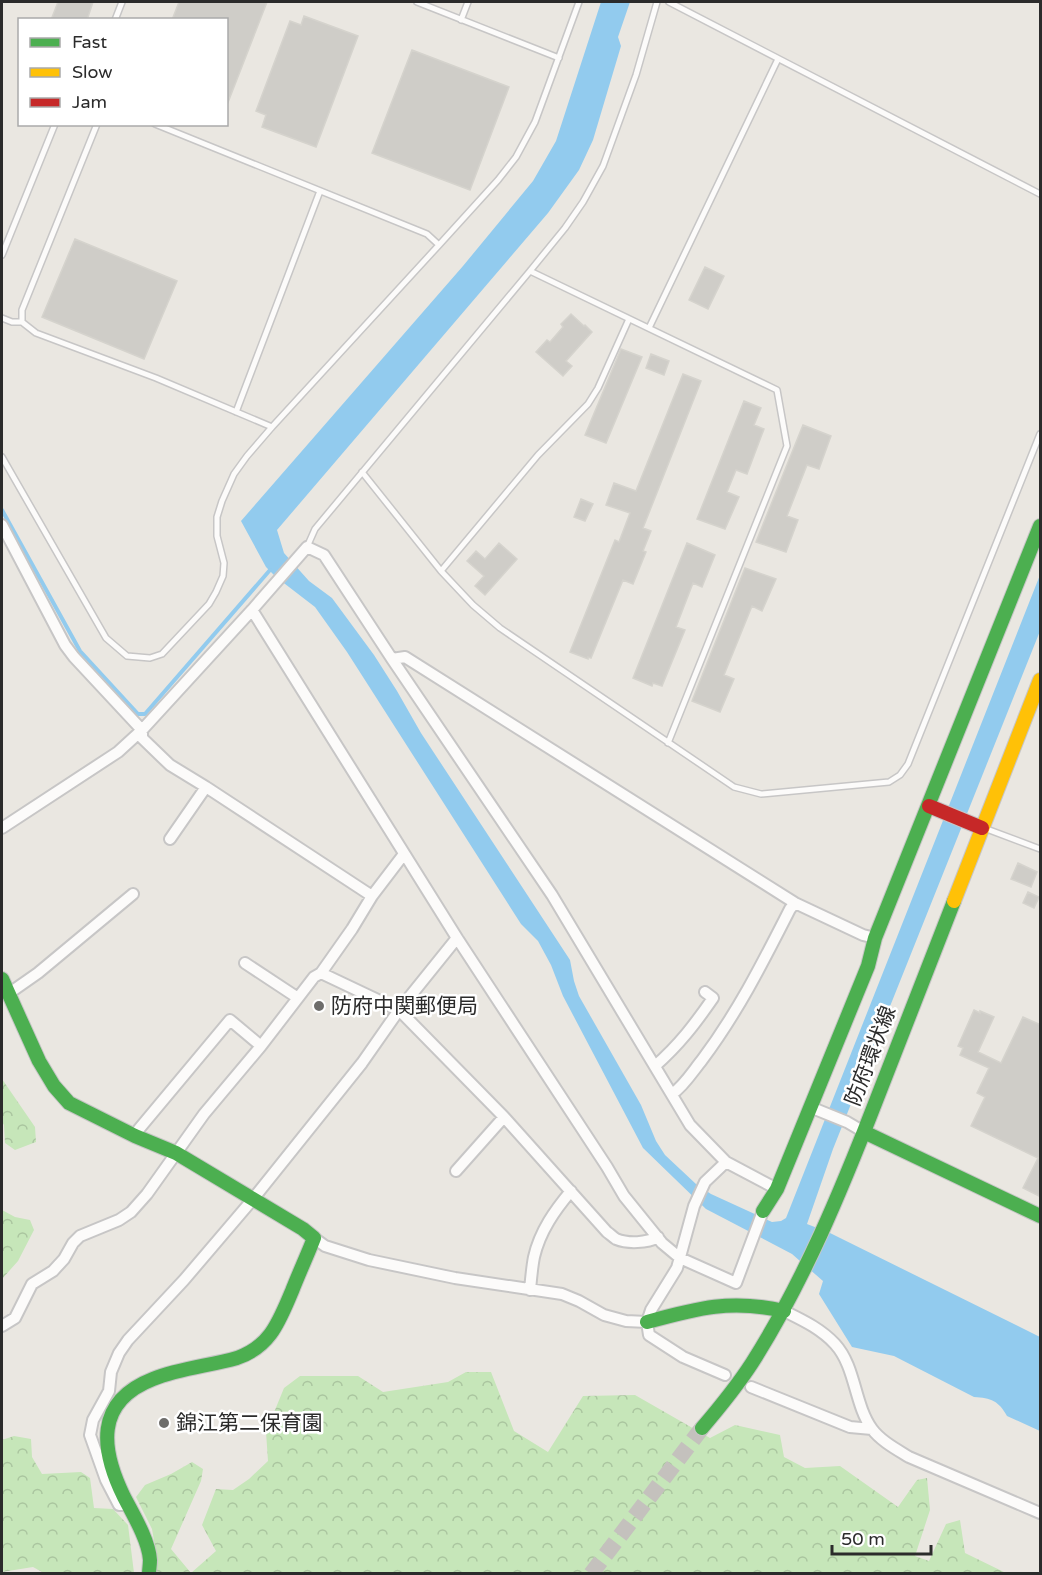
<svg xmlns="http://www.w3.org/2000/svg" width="1042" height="1575" viewBox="0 0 1042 1575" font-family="'Varela Round','Noto Sans JP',sans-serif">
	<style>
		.forest { fill: url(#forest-crowns) }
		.water { fill: #92cbee }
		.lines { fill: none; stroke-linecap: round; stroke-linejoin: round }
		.stream { stroke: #92cbee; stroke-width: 4 }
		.building { fill: #cfcdc8; stroke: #d5d3cd; stroke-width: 1.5 }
		.primary-tunnel { stroke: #c4c1bd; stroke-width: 16; stroke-dasharray: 16 8; stroke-linecap: butt }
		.lane-casing { stroke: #c7c6c6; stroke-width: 8 }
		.street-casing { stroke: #c7c6c6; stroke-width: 14 }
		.fast-casing { stroke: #c7c6c6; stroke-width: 16 }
		.slow-casing { stroke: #c7c6c6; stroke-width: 16 }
		.jam-casing { stroke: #c7c6c6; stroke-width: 16 }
		.lane { stroke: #fcfbfa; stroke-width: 5 }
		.street { stroke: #fcfbfa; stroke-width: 10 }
		.fast { stroke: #4caf50; stroke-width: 14 }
		.slow { stroke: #ffc107; stroke-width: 14 }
		.jam { stroke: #c62828; stroke-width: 14 }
		.poi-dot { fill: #6e6d6b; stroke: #fff; stroke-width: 2 }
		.labels { text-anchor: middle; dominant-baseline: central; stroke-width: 5; stroke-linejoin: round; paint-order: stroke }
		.poi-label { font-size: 21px; fill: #2b2b2b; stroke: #fff; text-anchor: start }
		.street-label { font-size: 21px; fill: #2b2b2b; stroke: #fff }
	</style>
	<defs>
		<pattern id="forest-crowns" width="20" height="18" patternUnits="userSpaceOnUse" patternTransform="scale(1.5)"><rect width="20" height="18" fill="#c6e6b9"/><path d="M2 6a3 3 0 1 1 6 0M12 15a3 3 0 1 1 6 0" fill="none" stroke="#aac59f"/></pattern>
	</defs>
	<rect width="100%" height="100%" fill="#eae7e1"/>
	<path class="forest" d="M2 1079 35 1127 36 1142 15 1150 5 1143 4 1125 2 1122Z
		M2 1210 15 1217 30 1220 34 1230 18 1261 2 1279Z
		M466 1372H491L514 1431 548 1452 583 1396 635 1395 710 1438 735 1425 780 1435 784 1457 805 1468 840 1466 898 1507 917 1480 927 1478 930 1510 915 1556 929 1561 946 1524 960 1520 965 1553 1006 1573H155L156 1552 152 1529 136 1497 145 1485 171 1474 192 1462 203 1469 201 1481 171 1549 191 1573 216 1551 202 1525 216 1489 233 1490 249 1479 268 1461 266 1432 284 1388 300 1376H358L383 1392 448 1382Z
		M14 1436 31 1439 32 1457 42 1474 81 1472 90 1478 94 1508 113 1509 128 1525 134 1573H44L33 1567 2 1572V1440Z"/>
	<path class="water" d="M601 2H630L618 37 621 46 593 140 579 170 548 213 277 530 284 553 309 581 332 598 374 655 397 691 421 733 570 960 574 981 579 996 641 1105 656 1141 665 1155 696 1184 711 1194 772 1222 781 1221 786 1218 1040 575V631L833 1149 807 1224 830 1233 1040 1337V1431L1007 1416C999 1401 991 1398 974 1397L894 1356 852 1347 819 1294 823 1281 792 1254 706 1209 643 1148 563 996 551 965 538 941 521 924 347 652 315 607 276 577 266 567 241 521 463 266 533 181 556 141Z"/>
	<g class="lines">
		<path class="stream" d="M2 510 80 651 138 714H145L270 570"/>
	</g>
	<path class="building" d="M58 2H93L87 20H51Z
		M179 2H267L227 105 226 20H172Z
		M304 16 358 36 316 147 262 127 266 115 256 111 290 21 301 25Z
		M412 50 509 87 470 190 372 153Z
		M75 239 177 281 144 359 42 317Z
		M705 267 724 276 708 309 689 300Z
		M571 314 584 326 585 325 592 332 566 361 572 366 563 376 536 352 547 340 550 342 563 327 561 324Z
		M621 349 642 357 606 443 585 435Z
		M651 354 669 361 664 375 646 368Z
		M683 374 701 381 643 528 651 531 643 551 646 552 633 584 623 580 591 658 588 657V659L570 652 615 540 619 542 630 513 606 505 614 483 636 491Z
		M744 401 761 408 754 425 764 429 747 474 736 470 727 492 739 497 725 529 697 519Z
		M803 425 831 436 819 469 807 465 787 516 798 520 786 552 756 542Z
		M581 499 593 504 585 521 574 517Z
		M499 543 517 559 485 595 475 586 484 576 467 561 476 551 485 559Z
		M687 543 715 555 702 587 693 583 676 627 685 630 662 686 653 683 652 686 633 678Z
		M745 568 776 579 762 611 752 606 724 675 734 679 720 712 692 701Z
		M1018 863 1037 872 1031 887 1011 879Z
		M1028 892 1039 897 1034 908 1023 903Z
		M974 1010 980 1013V1011L994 1017 978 1052 1001 1063 1023 1017 1041 1025V1197L1023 1188 1038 1158 971 1126 985 1097 977 1093 989 1068 960 1055 963 1048 958 1046Z"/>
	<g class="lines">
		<path class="primary-tunnel" d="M591 1574 702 1428"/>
		<g class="lane-casing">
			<path id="lane" d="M417 2 559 58
				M669 2 1040 194
				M115 20 122 2
				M461 20 468 2
				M97 124 22 310V322L36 333 156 378 272 427
				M155 124 427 234 439 245
				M2 255 55 124
				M530 271 777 390 787 446 668 743
				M2 318 12 322H22
				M649 328 778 59
				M236 412 320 191
				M2 457 106 638 127 656 150 658 162 654 209 604 216 592 223 576 224 563 217 536V517L222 501 234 474 247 456 272 427 439 245 498 180 516 157 535 122 579 2
				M362 472 441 571 473 605 500 628 734 787 761 794 889 782 900 775 908 764 1040 434
				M307 547 315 529 530 271 565 228 583 202 603 166 636 75 657 2
				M441 571 538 455 588 404 598 388 629 319
				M984 828 1040 849"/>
		</g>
		<g class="street-casing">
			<path id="street" d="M2 525 65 645 74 657 142 730V738L170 765 206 787 372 896
				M252 610 457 938 607 1167 624 1196 662 1243 680 1258 736 1283 763 1211
				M392 659 405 657 795 903 863 935 875 938
				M2 828 118 752 142 730 252 610 307 547 324 555 392 659 552 895 690 1125 726 1162 777 1189
				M170 839 206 787
				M245 963 298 998
				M321 973 399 1010 504 1117 607 1232C610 1234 613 1237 616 1239 628 1244 647 1243 658 1237
				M8 994 38 973 133 894
				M655 1066C679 1045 695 1024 713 998L705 992
				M672 1094C684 1086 693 1071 702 1060 738 1012 763 962 790 909L795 903
				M810 1107 847 1122 864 1132
				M135 1136 139 1129 230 1020 261 1046
				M456 1171 504 1117
				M314 1238 325 1246 369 1260 455 1278 562 1294 579 1301 604 1315 626 1321 647 1322
				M530 1290C531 1279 532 1267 534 1257 540 1231 555 1210 571 1191
				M784 1311C802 1320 820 1328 835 1344 856 1367 854 1404 872 1429 881 1441 896 1449 909 1457L1040 1513
				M2 1326 15 1318 32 1284 53 1271 64 1259 73 1243 80 1236 119 1220 131 1212 147 1194 204 1114 261 1046 314 977 321 973 352 929 372 896 404 854
				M725 1375 683 1357 649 1335 647 1322 651 1310 677 1268 694 1206 705 1182 726 1162
				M751 1387 850 1427 872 1429
				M129 1505H119L106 1480 90 1435 93 1420 109 1391 111 1372 119 1353 128 1340 184 1280 253 1199 362 1063 399 1010 457 938"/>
		</g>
		<g class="fast-casing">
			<path id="fast" d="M2 979 39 1061 54 1086 69 1103 135 1136 176 1153 303 1229 314 1238C307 1256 299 1273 292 1291 279 1321 271 1346 237 1358 209 1366 180 1368 153 1379 94 1402 101 1450 124 1497 133 1514 149 1541 150 1560 150 1565 149 1570 149 1574
				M864 1132 1040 1216
				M763 1211 777 1189 868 966 875 938 1040 526
				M647 1322C698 1308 731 1299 784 1311
				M702 1428C720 1407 737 1386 752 1363 804 1281 841 1191 876 1101 902 1034 928 968 954 901"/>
		</g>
		<g class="slow-casing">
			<path id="slow" d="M954 901 1040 680"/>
		</g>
		<g class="jam-casing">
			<path id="jam" d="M929 806 982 828"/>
		</g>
		<use href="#lane" class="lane"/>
		<use href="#street" class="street"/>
		<use href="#fast" class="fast"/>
		<use href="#slow" class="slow"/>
		<use href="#jam" class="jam"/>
	</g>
	<g class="poi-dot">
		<circle cx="319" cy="1006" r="6"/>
		<circle cx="164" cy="1423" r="6"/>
	</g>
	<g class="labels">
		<g class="poi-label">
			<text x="331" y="1006">防府中関郵便局</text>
			<text x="176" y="1423">錦江第二保育園</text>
		</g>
		<g class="street-label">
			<text transform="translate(871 1056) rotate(-69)">防府環状線</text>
		</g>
	</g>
	<rect width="1042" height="1575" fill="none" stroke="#2b2b2b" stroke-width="6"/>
	<rect x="18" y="18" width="210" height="108" fill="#ffffff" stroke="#aaaaaa" stroke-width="1.5"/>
	<rect x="30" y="38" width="30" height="9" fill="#4caf50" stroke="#aaaaaa" stroke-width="1.5"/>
	<text x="72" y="48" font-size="18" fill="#2b2b2b">Fast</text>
	<rect x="30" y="68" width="30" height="9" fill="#ffc107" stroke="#aaaaaa" stroke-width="1.5"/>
	<text x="72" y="78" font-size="18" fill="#2b2b2b">Slow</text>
	<rect x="30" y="98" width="30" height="9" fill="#c62828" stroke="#aaaaaa" stroke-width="1.5"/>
	<text x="72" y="108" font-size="18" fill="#2b2b2b">Jam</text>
	<path d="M832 1545v9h99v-9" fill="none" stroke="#2b2b2b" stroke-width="3"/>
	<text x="841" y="1545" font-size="18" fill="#2b2b2b" stroke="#ffffff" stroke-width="4.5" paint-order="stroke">50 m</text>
</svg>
